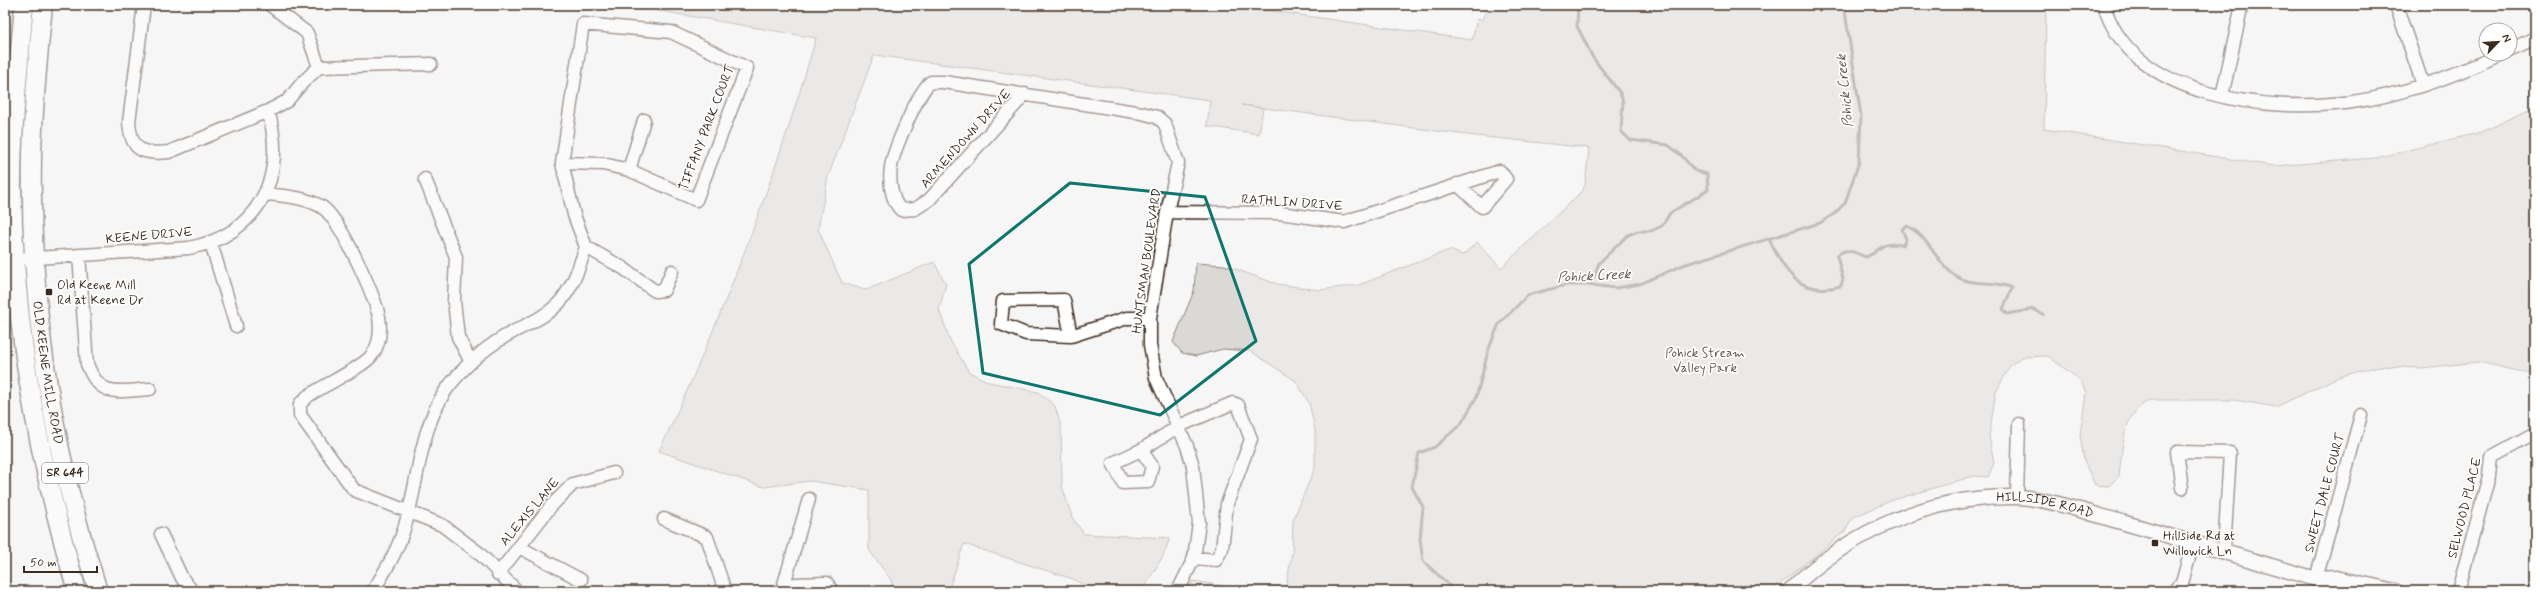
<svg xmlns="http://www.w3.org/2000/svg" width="2540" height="596" viewBox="0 0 2540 596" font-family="Mynerve,sans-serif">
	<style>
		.green { fill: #dbd9d6; stroke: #8b827a }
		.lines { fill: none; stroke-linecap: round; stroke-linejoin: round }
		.stream { stroke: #847972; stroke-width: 3 }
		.minor-casing { stroke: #3b2a1e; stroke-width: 15 }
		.tertiary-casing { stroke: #3b2a1e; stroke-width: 17 }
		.primary-casing { stroke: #3b2a1e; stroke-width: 21 }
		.minor { stroke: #fff; stroke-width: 12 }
		.tertiary { stroke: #fff; stroke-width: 14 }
		.primary { stroke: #fff; stroke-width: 18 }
		.marked { fill: none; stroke: #0f766e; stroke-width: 3; stroke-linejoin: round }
		.poi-dot { fill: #3b2a1e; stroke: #fff; stroke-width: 1.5 }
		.labels { text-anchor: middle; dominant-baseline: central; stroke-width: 3.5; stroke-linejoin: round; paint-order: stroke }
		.shield { fill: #fff; stroke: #766a62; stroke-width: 1 }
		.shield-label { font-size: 12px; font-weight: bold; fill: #3b2a1e }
		.street-label { font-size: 13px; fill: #3b2a1e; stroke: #fff }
		.poi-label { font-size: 13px; fill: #3b2a1e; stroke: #fff; text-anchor: start }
		.park-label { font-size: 13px; fill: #63564c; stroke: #fff }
		.water-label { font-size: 14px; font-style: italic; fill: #65584f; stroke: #fff }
	</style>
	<rect width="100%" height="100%" fill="#f7f6f6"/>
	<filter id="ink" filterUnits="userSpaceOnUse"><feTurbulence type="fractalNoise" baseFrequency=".025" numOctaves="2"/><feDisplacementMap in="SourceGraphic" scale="8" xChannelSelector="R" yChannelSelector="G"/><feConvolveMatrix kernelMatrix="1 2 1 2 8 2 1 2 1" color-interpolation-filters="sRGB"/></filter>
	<g filter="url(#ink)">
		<path class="green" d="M625 5H1231L1472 40 1477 19 1482 20 1488 5H2046L2044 129 2273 166 2376 158 2482 132 2535 107V375L2479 362 2421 368 2379 366 2338 377 2276 407 2234 400H2150C2121 414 2123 448 2119 476L2109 486 2095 485 2084 461 2080 435 2086 393 2081 381 2048 356 2021 357 2010 366 1996 392 1989 436 1994 463 1988 477 1974 476 1890 501 1852 518 1845 531 1771 591H1188L1193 581 1237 588 1286 586 1292 553 1293 520 1315 468V429L1309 403 1296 381 1250 351 1223 349 1196 356 1182 353 1173 342 1194 291 1196 263 1224 265 1277 284 1319 290 1359 285 1449 250 1463 255 1477 242 1501 268 1580 193 1585 185 1589 148 1467 135 1242 105 1263 108 1259 134 1207 126 1210 100 874 55 828 177 818 229 842 283 866 290 934 262 946 284 939 310 950 340 969 372 989 382 1038 392 1055 406 1061 426 1062 486 1072 517 1084 534 1170 538 1163 556 1142 591H1095L1073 579 964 544 948 591H893L891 580 869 550V490L811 481 764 487 659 451C723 318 775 179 816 38Z"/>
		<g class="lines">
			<path class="stream" d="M1578 5 1577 26 1593 58 1620 93 1623 102 1621 131 1630 140 1668 145 1681 155 1695 171 1707 174 1708 190 1670 213 1662 226 1651 231H1638L1628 235 1599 263 1591 285
				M1769 239C1785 272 1799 297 1841 286L1843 279 1837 256C1846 246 1855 253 1866 257 1886 249 1875 242 1903 245L1906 239 1902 229 1906 226C1927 233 1935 261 1953 274 1970 288 1993 279 2012 288L2003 309 2007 314 2034 309 2043 315
				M1451 591 1449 585 1423 561 1420 539 1423 507 1412 487 1419 453 1435 447 1461 424 1476 398 1489 348 1499 324 1528 295 1566 285H1591L1616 288 1640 284 1683 265 1820 223 1834 214 1845 203 1859 162 1861 116 1844 5"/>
			<g class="minor-casing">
				<path id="minor" d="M144 5 129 122C131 150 141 155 169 152L268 111
					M270 5 307 33 319 67
					M2104 5C2131 99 2270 113 2352 102 2403 95 2454 76 2501 54
					M2396 5 2423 85
					M2510 50 2535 38
					M319 67 431 64
					M1025 94 929 200 915 209 901 210C891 200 889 181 891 167 893 152 919 89 931 82H944L1142 113 1157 117 1165 124 1178 163 1167 212 1150 318V345L1156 378 1187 446 1193 466 1199 523 1194 558 1178 591
					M2222 96 2242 5
					M562 163 603 164 629 170 696 200 747 68 671 32 583 24 562 163 574 215 586 247
					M629 170 644 120
					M425 179 456 257 454 301 458 337 471 362
					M266 194C285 196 305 197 322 207 341 220 374 294 379 317 381 330 380 344 372 355 364 367 322 386 308 396L300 404V415L354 490 442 525 479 553 517 591
					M1167 212 1280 213 1344 222 1500 171 1506 179 1482 207 1457 184
					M211 243 236 326
					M586 247 623 268 655 291 664 290 672 271
					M79 255 87 364C100 399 118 391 150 389
					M5 260 189 248C258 235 288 176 268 111L287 101 303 82 319 67
					M1071 336 1026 334 1001 324 1003 301 1064 300 1071 336 1127 318H1150
					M1141 450 1152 466 1148 482 1123 483 1113 463 1141 450 1179 426 1233 403 1238 405 1251 439 1227 504 1222 549 1216 560 1194 558
					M2182 488 2177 452 2230 453 2224 551
					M2017 497 2019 424
					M664 519 707 537 725 591
					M161 534 182 578 192 591
					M519 547 581 580
					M498 574 551 506 573 484 614 473
					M2316 579 2361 415
					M373 591C384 573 395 555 402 535 419 487 417 434 446 390 461 370 482 350 504 337 522 326 542 320 558 304 573 288 579 267 586 247
					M782 591 809 499
					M788 591 795 584 827 583 832 591
					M2175 591 2182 583 2193 543
					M2458 591 2489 476 2491 457 2535 433"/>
			</g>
			<g class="tertiary-casing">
				<g id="tertiary">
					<path d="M2316 579 2338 591"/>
					<path id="s1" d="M1789 591C1850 531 1930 495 2017 497 2047 498 2095 515 2125 523 2189 542 2253 560 2316 579L2336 578 2396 591"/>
				</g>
			</g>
			<g class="primary-casing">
				<g id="primary">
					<path d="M24 5C19 64 12 124 12 183 13 325 37 455 77 591"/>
					<path id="s2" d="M43 5C38 55 33 106 32 156 29 304 52 450 98 591"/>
				</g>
			</g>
			<use href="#minor" class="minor"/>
			<use href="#tertiary" class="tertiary"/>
			<use href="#primary" class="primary"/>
		</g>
	</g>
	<path d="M0 0H2540V596H0ZM1070 183 1205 197 1256 341 1160 415 983 373 969 264Z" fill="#f7f6f6" fill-opacity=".55" fill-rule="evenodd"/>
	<path class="marked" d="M1070 183 1205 197 1256 341 1160 415 983 373 969 264Z"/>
	<g class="poi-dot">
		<rect x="45" y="288" width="8" height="8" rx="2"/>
		<rect x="2151" y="539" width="8" height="8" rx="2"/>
	</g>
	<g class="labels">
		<rect class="shield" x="42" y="463" width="46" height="20" rx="3"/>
		<g class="shield-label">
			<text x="65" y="473">SR 644</text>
		</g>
		<g class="street-label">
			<text transform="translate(707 128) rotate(-69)">TIFFANY PARK COURT</text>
			<text transform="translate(966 139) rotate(-48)">ARMENDOWN DRIVE</text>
			<text transform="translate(1292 203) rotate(4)">RATHLIN DRIVE</text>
			<text transform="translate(149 236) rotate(-5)">KEENE DRIVE</text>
			<text transform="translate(1147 261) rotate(-82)">HUNTSMAN BOULEVARD</text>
			<text stroke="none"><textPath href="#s2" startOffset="369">OLD KEENE MILL ROAD</textPath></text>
			<text transform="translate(2325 493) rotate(-75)">SWEET DALE COURT</text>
			<text stroke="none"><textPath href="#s1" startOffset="282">HILLSIDE ROAD</textPath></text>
			<text transform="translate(2465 508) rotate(-76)">SELWOOD PLACE</text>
			<text transform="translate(530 512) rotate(-50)">ALEXIS LANE</text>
		</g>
		<g class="poi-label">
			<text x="57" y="285">Old Keene Mill<tspan x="57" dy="15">Rd at Keene Dr</tspan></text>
			<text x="2163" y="536">Hillside Rd at<tspan x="2163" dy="15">Willowick Ln</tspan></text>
		</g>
		<g class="park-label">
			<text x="1705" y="353">Pohick Stream<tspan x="1705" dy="15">Valley Park</tspan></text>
		</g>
		<g class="water-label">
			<text transform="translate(1845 91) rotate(-96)">Pohick Creek</text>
			<text transform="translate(1594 276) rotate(-3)">Pohick Creek</text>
		</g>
	</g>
	<rect width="2540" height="596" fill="none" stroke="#fff" stroke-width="20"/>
	<rect x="10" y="10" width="2520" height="576" fill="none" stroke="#3b2a1e" stroke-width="1.5" filter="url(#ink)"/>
	<g transform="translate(2498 42) rotate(65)"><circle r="19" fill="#ffffff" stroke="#b1aaa5"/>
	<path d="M0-3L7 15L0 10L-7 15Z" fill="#3b2a1e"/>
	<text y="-6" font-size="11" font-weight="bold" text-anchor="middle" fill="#3b2a1e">N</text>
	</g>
	<path d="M24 566v6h73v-6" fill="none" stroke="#3b2a1e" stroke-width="2"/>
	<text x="30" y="566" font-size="12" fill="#3b2a1e" stroke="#ffffff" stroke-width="3" paint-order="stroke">50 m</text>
</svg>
